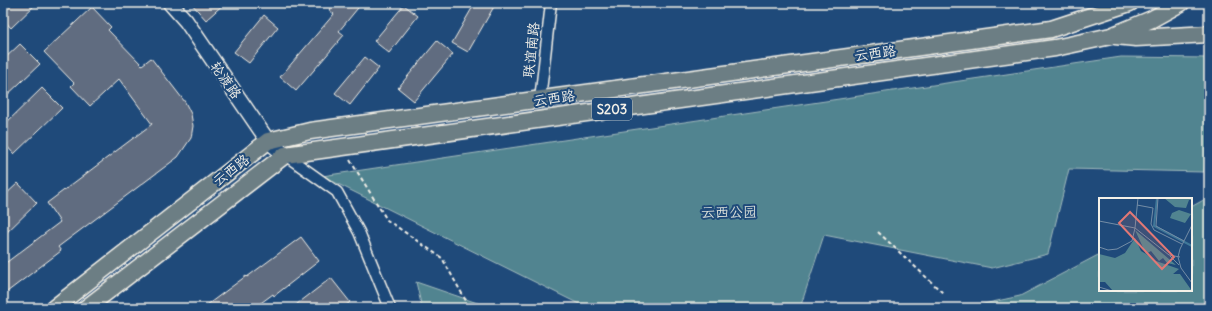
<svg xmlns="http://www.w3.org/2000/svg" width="1212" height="311" viewBox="0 0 1212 311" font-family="Delius,'LXGW WenKai TC',sans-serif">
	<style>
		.green { fill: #518490; stroke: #a2babc }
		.building { fill: #606c80; stroke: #f4f1e8 }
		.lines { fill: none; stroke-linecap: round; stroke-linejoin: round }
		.minor-casing { stroke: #f4f1e8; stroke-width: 13 }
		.secondary-casing { stroke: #f4f1e8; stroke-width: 17 }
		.primary-casing { stroke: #f4f1e8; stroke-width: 19 }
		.path { stroke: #f4f1e8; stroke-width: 2; stroke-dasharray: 4 3; stroke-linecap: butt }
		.minor { stroke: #1f4a7a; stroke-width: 10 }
		.secondary { stroke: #1f4a7a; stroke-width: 14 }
		.primary { stroke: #6c7e84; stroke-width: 16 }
		.labels { text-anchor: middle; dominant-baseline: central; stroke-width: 4; stroke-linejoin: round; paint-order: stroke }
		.shield { fill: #1f4a7a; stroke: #b4bfc7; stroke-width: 1 }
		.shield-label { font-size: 13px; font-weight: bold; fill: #f4f1e8 }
		.street-label { font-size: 14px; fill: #f4f1e8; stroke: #1f4a7a }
		.park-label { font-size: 14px; fill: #dce1db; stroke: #1f4a7a }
		.inset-river { fill: none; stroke: #407899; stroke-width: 2 }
		.inset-road { fill: none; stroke: #748da6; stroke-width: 1 }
		.view { fill: #e27875; fill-opacity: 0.15; stroke: #e27875; stroke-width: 2 }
		.inset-edge { fill: none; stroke: #f4f1e8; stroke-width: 2 }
	</style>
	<rect width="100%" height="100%" fill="#1f4a7a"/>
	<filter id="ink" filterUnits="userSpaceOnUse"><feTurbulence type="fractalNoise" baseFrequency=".025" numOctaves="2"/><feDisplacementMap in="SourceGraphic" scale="8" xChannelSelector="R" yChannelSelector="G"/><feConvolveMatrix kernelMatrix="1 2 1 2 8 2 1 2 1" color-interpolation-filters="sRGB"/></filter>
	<g filter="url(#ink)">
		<path class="green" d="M1121 57 1209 58V151L1204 172 1069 169 1048 254 992 268 824 235 800 308H587L322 176Z
			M1209 197V308H965L1020 296 1100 254V290H1191V207Z
			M416 282 492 308H422Z"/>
		<path class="building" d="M3 3H37L11 28 3 19Z
			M191 3H225L206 20Z
			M335 3H362L339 31 344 35 296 91 280 77 334 14 329 10Z
			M475 3H496L468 52 452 43Z
			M404 5 418 16 389 53 374 41Z
			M92 7 111 27 108 30 142 65 151 58 185 102 191 114 193 126 191 138 178 157 58 247 61 251 3 295V265L60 222 47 203 152 124 119 79 90 106 71 86 74 83 44 52Z
			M264 15 278 27 249 63 234 52Z
			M437 41 453 54 414 101 398 88Z
			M20 44 40 64 3 99V60Z
			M365 57 379 68 350 105 335 93Z
			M42 88 62 108 14 154 3 142V126Z
			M18 183 37 203 3 236V197Z
			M301 237 319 261 274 296 273 294 254 308H203L246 276 247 277Z
			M331 278 350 302 343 308H292Z"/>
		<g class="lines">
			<g class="minor-casing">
				<path id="minor" d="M540 100 551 3
					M285 155 337 192 359 232 390 308"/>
			</g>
			<g class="secondary-casing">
				<path id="secondary" d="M170 3 186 21 268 141 285 155"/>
			</g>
			<g class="primary-casing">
				<path id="primary" d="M1115 36 1136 38 1209 34
					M54 308 268 141 310 131 1051 29 1130 3
					M86 308 285 155 1055 48 1111 36 1152 19 1181 3"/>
			</g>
			<path class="path" d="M350 160 387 220 442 258 470 308
				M878 232 943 293
				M949 308H950"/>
			<use href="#minor" class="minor"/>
			<use href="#secondary" class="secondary"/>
			<use href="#primary" class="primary"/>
		</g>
	</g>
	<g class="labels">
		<rect class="shield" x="592" y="98" width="40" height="22" rx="3"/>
		<g class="shield-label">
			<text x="612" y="109">S203</text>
		</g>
		<g class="street-label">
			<text transform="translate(531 50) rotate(-84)">联谊南路</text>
			<text transform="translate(875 53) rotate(-8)">云西路</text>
			<text transform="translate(226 80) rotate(55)">轮渡路</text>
			<text transform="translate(554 98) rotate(-8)">云西路</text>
			<text transform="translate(231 170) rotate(-38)">云西路</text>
		</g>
		<g class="park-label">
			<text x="729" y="212">云西公园</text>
		</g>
	</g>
	<g transform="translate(1099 198)">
		<rect width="93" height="93" fill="#1f4a7a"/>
		<path d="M65 0H93V2H90L87 10 76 9ZM80 12 92 16 86 25 71 20 73 15ZM36 32 77 67 68 65 64 60 60 63 52 53 47 56 57 63 80 71 74 76H81L93 93H14L6 84H0V56L16 60 26 55 36 40 42 53 47 56Z" fill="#518490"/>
		<path class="inset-river" d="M58 0 55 28 93 48"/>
		<path class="inset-road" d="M59 0 57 28 85 43M38 7 54 10 52 26 55 32 83 46M0 23 36 30 70 57 81 59M93 27 81 51 79 59 82 70 93 85M36 30 39 0M0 49 9 52 18 51 33 43 36 30M71 58 80 67M0 89 13 93"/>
		<path class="view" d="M31 14 75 59 63 71 20 25Z"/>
		<rect width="93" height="93" class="inset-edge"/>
	</g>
	<rect width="1212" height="311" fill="none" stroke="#1f4a7a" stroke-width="16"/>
	<rect x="8" y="8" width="1196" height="295" fill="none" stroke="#f4f1e8" stroke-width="1.5" filter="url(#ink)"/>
</svg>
